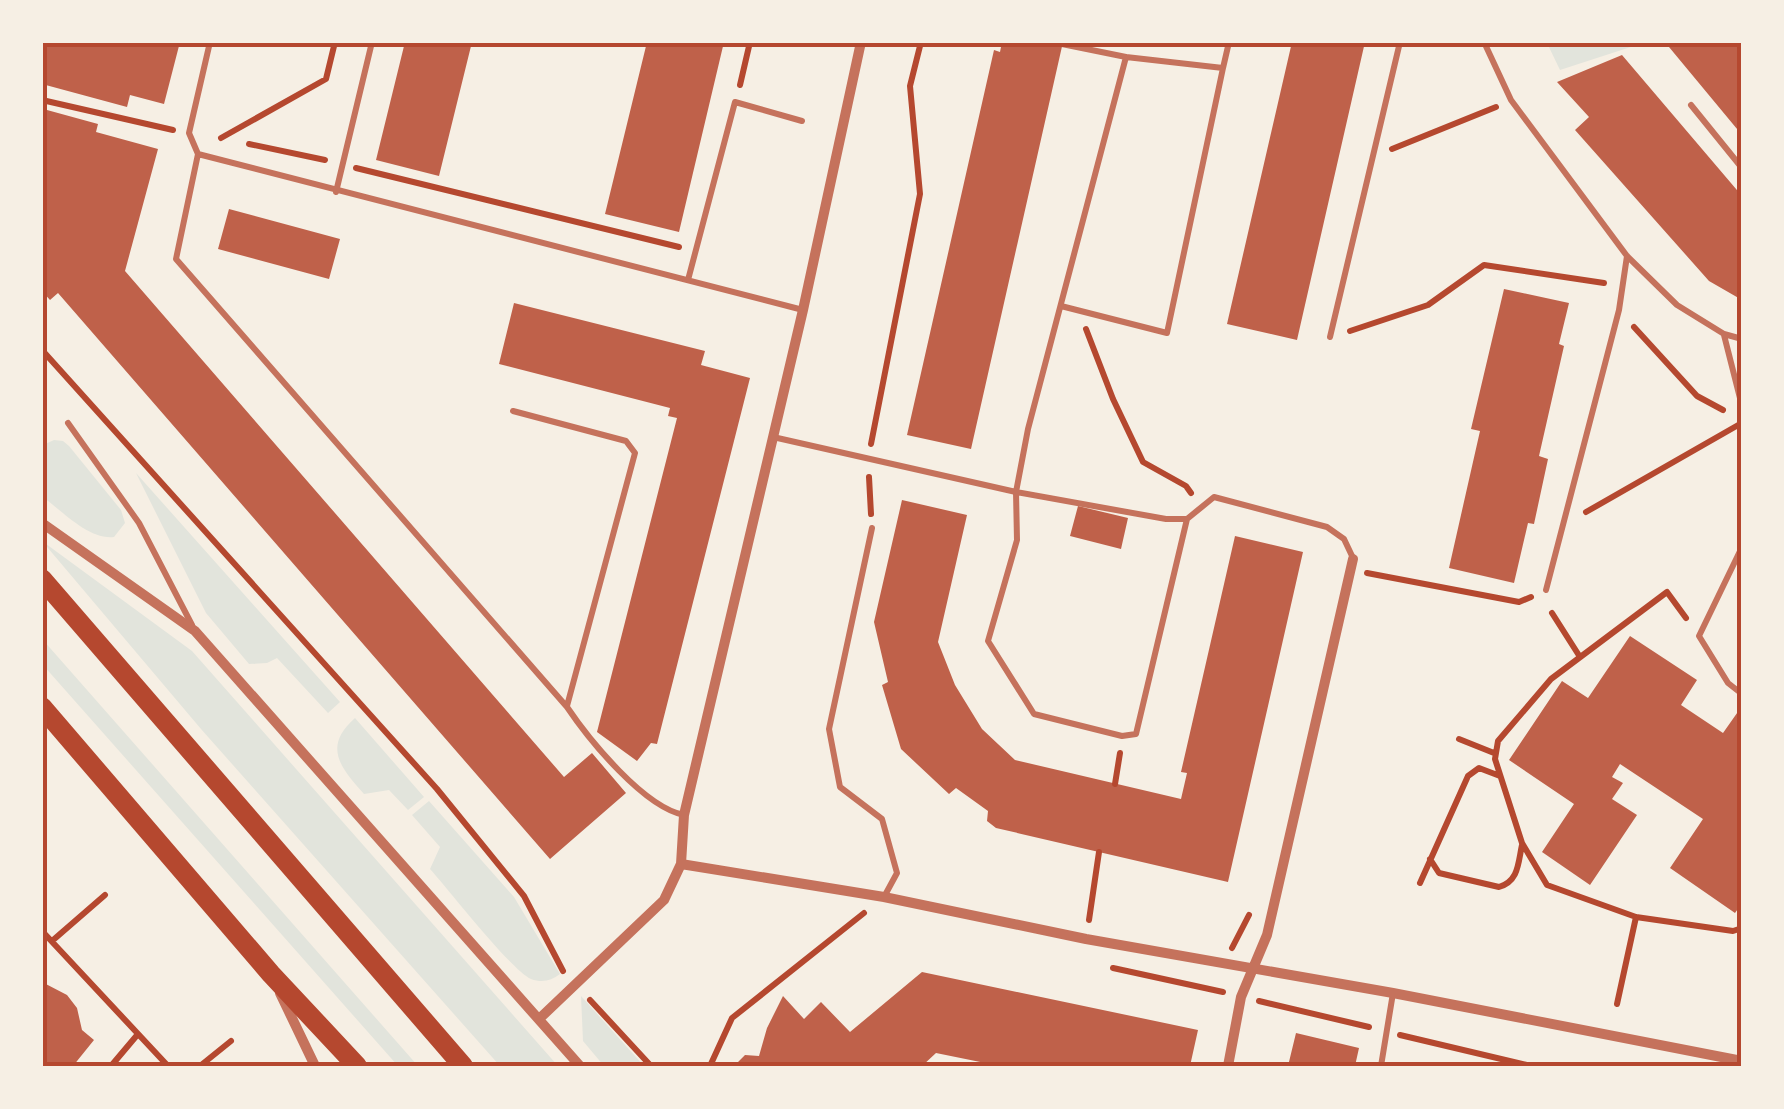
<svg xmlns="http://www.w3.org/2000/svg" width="1784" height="1109" viewBox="0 0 1784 1109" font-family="'Work Sans',sans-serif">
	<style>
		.green { fill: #e2e4dc }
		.building { fill: #bf614a }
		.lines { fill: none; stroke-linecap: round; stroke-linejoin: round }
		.path { stroke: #b5482f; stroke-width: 6 }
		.service { stroke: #c5725c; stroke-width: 6 }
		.minor { stroke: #c5725c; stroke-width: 10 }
		.secondary { stroke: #b5482f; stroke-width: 20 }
		.neatline { fill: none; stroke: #b5482f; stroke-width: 4 }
	</style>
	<rect width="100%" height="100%" fill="#f6efe4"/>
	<path class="green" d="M1547 43H1643L1560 70Z
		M54 440 63 441 69 446 121 510 125 523 114 537C89 540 62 511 43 497V445Z
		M136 473 340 702 328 713 277 658 267 663 249 664 206 613Z
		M42 541 192 651 558 1066H500L201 729Z
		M42 640H43L418 1066H398L43 665Z
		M355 718 424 797 408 810 389 790 364 794C341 768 322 747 355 718Z
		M429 801 514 897 560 974C551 981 542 983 531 979 511 970 449 890 430 869L440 847 412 815Z
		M581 996 644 1066H604L583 1041Z"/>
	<path class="building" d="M42 42H180L164 104 130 95 127 107 42 84Z
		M405 42H472L439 176 376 160Z
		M647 42H724L679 232 605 214Z
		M1002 42H1063L971 449 907 435 994 50 1000 52Z
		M1292 42H1365L1297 340 1227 324Z
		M1683 42H1742V135L1669 47Z
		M1622 55 1742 196V300L1709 281 1575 130 1589 117 1557 82Z
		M47 110 98 124 96 132 158 149 125 271 564 777 592 753 626 793 550 859 58 293 50 300 42 291V127Z
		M229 209 340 239 329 279 218 249Z
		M1504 289 1569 303 1559 344 1564 346 1539 456 1548 459 1534 524 1528 523 1514 583 1449 568 1480 431 1471 429Z
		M514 303 705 351 701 365 750 378 657 744 651 743 637 761 597 732 677 418 668 416 670 408 499 364Z
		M902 500 967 515 938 642 955 685 982 729 1015 760 1181 799 1187 773 1181 772 1235 536 1303 552 1228 882 996 828 987 821 988 811 956 788 949 794 901 749 882 685 888 682 874 622Z
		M1078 506 1128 518 1121 549 1070 536Z
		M1630 636 1697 680 1681 705 1723 733 1742 706V903L1735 913 1670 868 1703 819 1620 764 1612 777 1623 783 1612 799 1637 815 1590 885 1542 852 1574 804 1509 760 1562 681 1588 698Z
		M922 972 1198 1030 1190 1066H1000L936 1053 922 1066H734L745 1055 759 1056 767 1028 783 996 804 1019 821 1002 850 1032Z
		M42 982 67 995 77 1008 82 1030 94 1040 73 1066H42Z
		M1296 1033 1359 1048 1355 1066H1288Z"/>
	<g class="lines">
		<path class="path" d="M740 85 750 42
			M42 100 173 130
			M221 138 326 79 335 42
			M249 144 325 160
			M1392 149 1496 107
			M356 168 679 247
			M1634 327 1697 396 1723 410
			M1086 329 1113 399 1143 462 1186 486 1191 493
			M1350 331 1428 305 1484 265 1604 283
			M42 350 437 789 524 896 563 971
			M871 444 920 194 910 86 921 42
			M869 477 871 514
			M1586 512 1740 424
			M1367 573 1519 602 1531 597
			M1552 613 1580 657
			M1686 618 1667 592 1551 679 1498 741 1495 759 1522 843 1547 885 1636 917 1733 931 1742 928
			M1459 739 1494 753
			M1115 784 1120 753
			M1430 859 1439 873 1499 887C1519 881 1518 863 1522 845
			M1420 883 1468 776 1479 768 1500 776
			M1089 920 1099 852
			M42 931 168 1066
			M52 941 105 895
			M1232 948 1249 915
			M1113 968 1223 992
			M590 1000 651 1066
			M1259 1001 1369 1027
			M1617 1004 1636 917
			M1400 1035 1531 1066
			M111 1066 138 1034
			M200 1066 231 1041
			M710 1066 732 1018 864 913"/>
		<path class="service" d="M210 42 189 133 198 154 176 259 567 707C590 741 644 807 684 815
			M1484 42 1511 100 1627 256 1677 305 1724 334 1742 339
			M1062 44 1126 57 1223 68 1229 42
			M1126 57 1028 429 1016 492 1017 540 988 641 1034 714 1122 736 1136 734 1187 519
			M1691 105 1742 168
			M198 154 803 310
			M336 192 372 42
			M688 280 735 102 802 121
			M1061 306 1167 333 1223 68
			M1724 335 1742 406
			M1330 337 1400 42
			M513 411 626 441 635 453 567 706
			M68 423 139 523 192 625
			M773 437 1016 492 1166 519H1187L1214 497 1327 527 1344 539 1353 558
			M872 528 829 729 840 787 882 819 897 873 884 897
			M1742 547 1699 636 1728 683 1742 694
			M1546 590 1619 310 1627 256
			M1381 1066 1393 993"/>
		<path class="minor" d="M42 523 195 631 580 1066
			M681 864 884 897 1086 939 1393 993 1742 1061
			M280 993 315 1066
			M539 1019 664 900 681 864 684 815 803 310 861 42
			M1228 1066 1241 997 1267 935 1353 559"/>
		<path class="secondary" d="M42 579 463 1066
			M42 707 271 974 357 1066"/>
	</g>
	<rect width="1784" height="1109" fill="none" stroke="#f6efe4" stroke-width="90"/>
	<rect x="45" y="45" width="1694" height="1019" class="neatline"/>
</svg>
